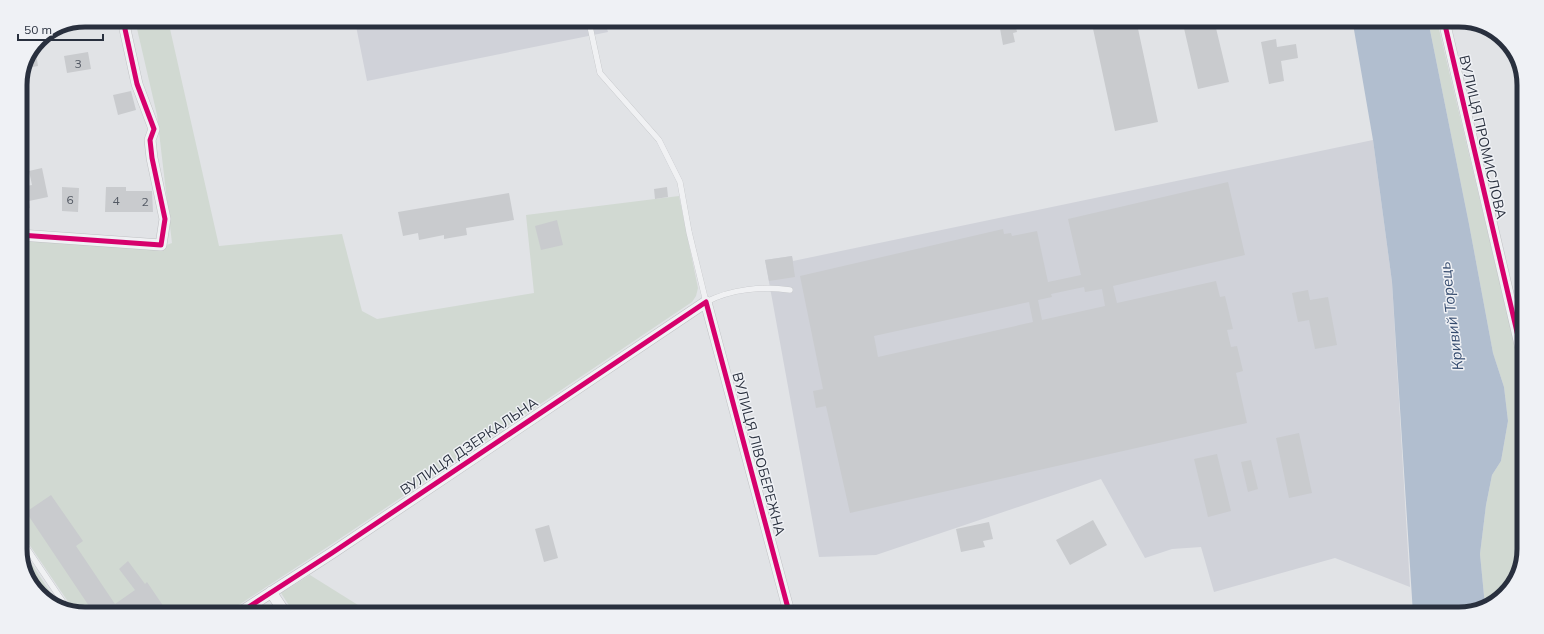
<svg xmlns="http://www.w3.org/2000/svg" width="1544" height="634" viewBox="0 0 1544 634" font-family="Mulish,sans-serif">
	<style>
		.built { fill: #d0d2d9 }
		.green { fill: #d1d9d2 }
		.water { fill: #b1becf }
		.building { fill: #c9cbce; fill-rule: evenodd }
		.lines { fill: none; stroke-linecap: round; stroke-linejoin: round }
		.lane-casing { stroke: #bfc1c4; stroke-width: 6 }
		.street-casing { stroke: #bfc1c4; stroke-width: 12 }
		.lane { stroke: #f0f1f3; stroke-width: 5.5 }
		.street { stroke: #f0f1f3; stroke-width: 11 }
		.cycleway-casing { stroke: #eff1f5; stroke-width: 8 }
		.cycleway { stroke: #d6006c; stroke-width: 5 }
		.labels { text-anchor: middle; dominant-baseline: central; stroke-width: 3; stroke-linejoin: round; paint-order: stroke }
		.number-label { font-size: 12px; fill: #525863 }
		.street-label { font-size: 14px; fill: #29303e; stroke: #eff1f5 }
		.water-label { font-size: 15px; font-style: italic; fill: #364c6f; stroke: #eff1f5 }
		.rim { fill: none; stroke: #29303e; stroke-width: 5 }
	</style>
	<rect width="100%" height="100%" fill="#e1e3e6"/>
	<path class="built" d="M355 21 605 22 608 32 367 81Z
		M1373 140 1392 282 1410 587 1335 558 1214 592 1201 547 1172 549 1145 558 1101 479 876 555 819 557 765 260 792 256 793 261Z"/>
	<path class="green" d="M135 20H168L219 246 342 234 362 311 377 319 534 293 526 215 679 196 698 288 696 296 692 302 329 546 231 610 73 609 20 531V239L161 247 172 243 157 115Z
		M1429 25H1438L1521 372 1519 574 1495 603 1485 606 1480 554 1486 505 1492 475 1501 461 1508 421 1504 387 1493 353 1469 224Z
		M20 546 58 604V607L33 588 20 553Z
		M310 575 366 610H324L314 605 306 610H292L281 593Z"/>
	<path class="water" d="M1353 24 1429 25 1469 224 1493 353 1504 387 1508 421 1501 461 1492 475 1486 505 1480 554 1485 606 1459 614H1413L1392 282 1373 140Z"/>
	<path class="building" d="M999 23H1015L1017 32 1013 33 1015 42 1003 45Z
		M1092 24H1137L1158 122 1115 131Z
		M1183 24H1215L1229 82 1198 89Z
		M1276 39 1277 47 1296 44 1298 58 1281 61 1284 81 1269 84 1261 42Z
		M35 47 38 66 26 68Z
		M88 52 91 69 67 73 64 56Z
		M131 91 136 110 118 115 113 95Z
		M42 168 48 197 29 201 30 208 20 210V187L32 185 29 171Z
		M1228 182 1245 255 1113 286 1117 303 1216 281 1220 297 1225 296 1233 329 1227 330 1231 347 1237 346 1243 371 1236 373 1247 423 850 513 826 406 816 408 813 391 823 389 800 276 1003 229 1004 234 1011 233 1012 236 1037 231 1048 282 1081 275 1068 219ZM1084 287 1085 292 1102 289 1105 306 1042 320 1038 300 1052 297 1051 294ZM1029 302 1033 322 878 357 874 336Z
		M62 187 79 188 78 212 62 211Z
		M106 187H126V191H152L153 212H105Z
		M667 187 668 197 655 199 654 189Z
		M509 193 514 220 466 228 467 235 444 239V235L419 240 418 233 403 236 398 212Z
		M557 220 563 245 541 250 535 226Z
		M792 256 795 277 769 281 765 260Z
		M1308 290 1310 300 1328 297 1337 345 1315 349 1309 320 1298 322 1292 293Z
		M1299 433 1312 493 1289 498 1276 438Z
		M1217 454 1231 511 1208 517 1194 459Z
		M1251 460 1258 489 1248 492 1241 462Z
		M51 495 83 541 76 546 115 604 135 590 119 569 128 561 145 584 147 582 166 610 91 609 26 512Z
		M1093 520 1107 545 1070 565 1056 540Z
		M989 522 993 539 983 541 985 547 961 552 956 529Z
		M549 525 558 558 544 562 535 529Z"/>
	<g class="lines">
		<g class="lane-casing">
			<path id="lane" d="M589 22 600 73 659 140 680 182 689 232 706 302C731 289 763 286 790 290
				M20 538 63 602 65 609"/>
		</g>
		<g class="street-casing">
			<path id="street" d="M1445 25 1521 349
				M20 235 161 245 165 219 152 158 150 140 154 129 137 84 123 20
				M271 592 283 610
				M244 610 332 553 706 302 789 612"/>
		</g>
		<use href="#lane" class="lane"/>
		<use href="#street" class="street"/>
		<g class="cycleway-casing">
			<path id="cycleway" d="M1445 25 1521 349
				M20 235 161 245 165 219 152 158 150 140 154 129 137 84 123 20
				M244 610 332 553 706 302 789 612"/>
		</g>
		<use href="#cycleway" class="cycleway"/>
	</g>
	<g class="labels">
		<g class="number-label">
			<text x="78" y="63">3</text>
			<text x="70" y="199">6</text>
			<text x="116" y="200">4</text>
			<text x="145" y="201">2</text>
		</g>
		<g class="street-label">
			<text transform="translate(1483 137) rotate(77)">ВУЛИЦЯ ПРОМИСЛОВА</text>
			<text transform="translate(469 446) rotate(-34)">ВУЛИЦЯ ДЗЕРКАЛЬНА</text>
			<text transform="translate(759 454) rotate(75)">ВУЛИЦЯ ЛІВОБЕРЕЖНА</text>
		</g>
		<g class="water-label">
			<text transform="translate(1451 316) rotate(-97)">Кривий Торець</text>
		</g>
	</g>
	<path d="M0 0H1544V634H0ZM85 27H1459A58 58 0 0 1 1517 85V549A58 58 0 0 1 1459 607H85A58 58 0 0 1 27 549V85A58 58 0 0 1 85 27Z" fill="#eff1f5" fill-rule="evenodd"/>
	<path class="rim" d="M85 27H1459A58 58 0 0 1 1517 85V549A58 58 0 0 1 1459 607H85A58 58 0 0 1 27 549V85A58 58 0 0 1 85 27Z"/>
	<path d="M18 34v6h85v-6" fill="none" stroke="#29303e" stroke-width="2"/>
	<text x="24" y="34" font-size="12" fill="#29303e" stroke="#eff1f5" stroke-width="3" paint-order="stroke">50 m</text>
</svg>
